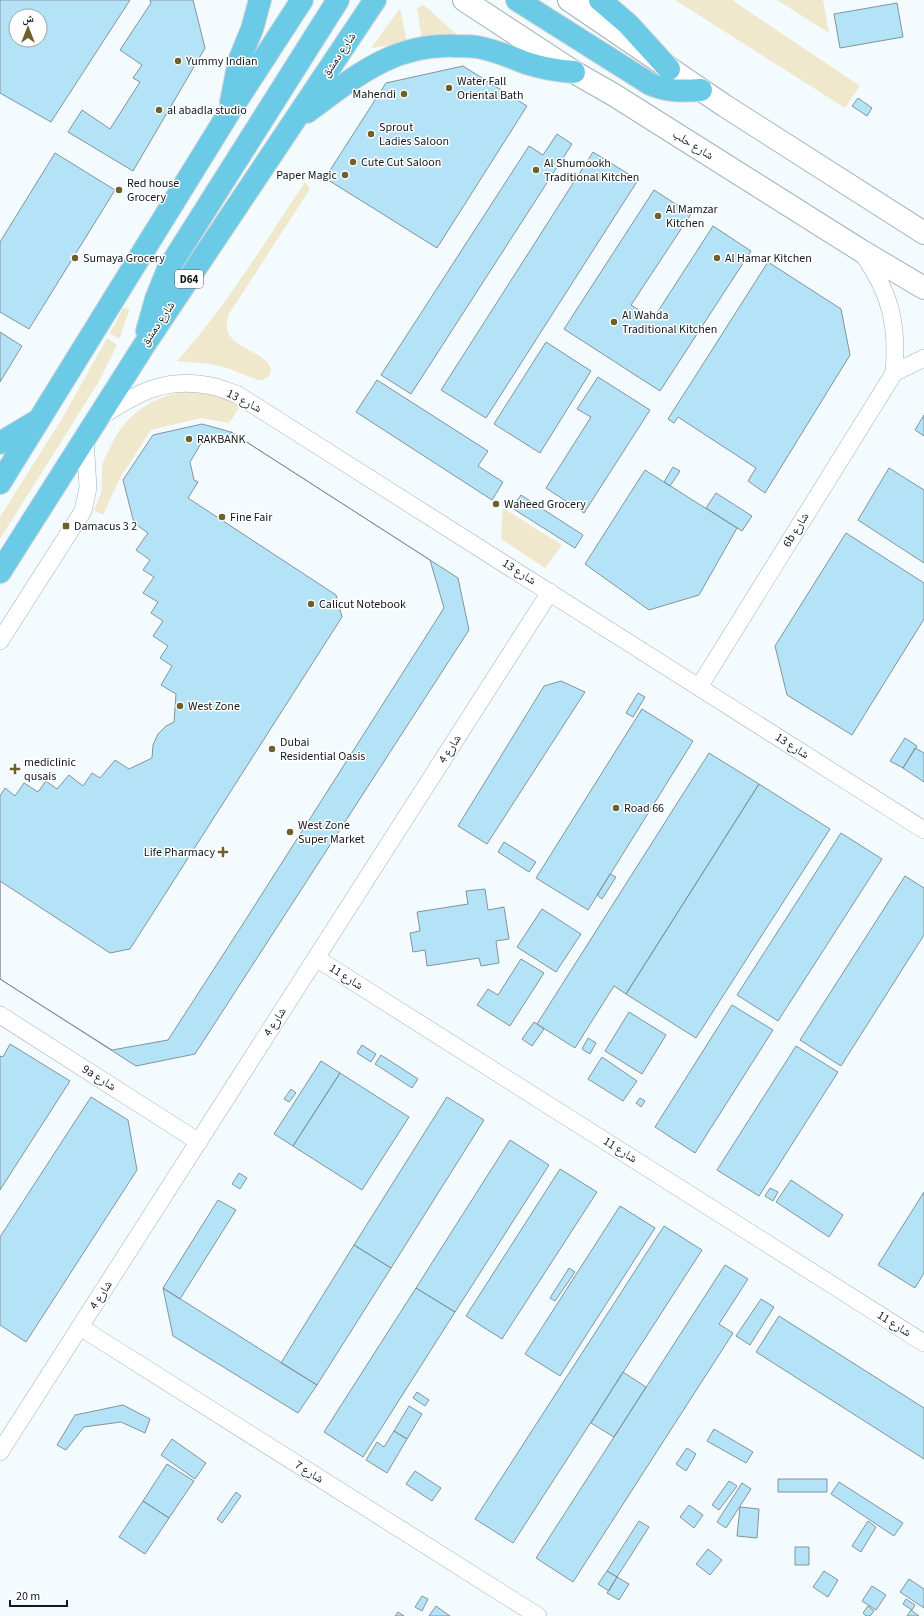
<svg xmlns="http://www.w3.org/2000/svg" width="924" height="1616" viewBox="0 0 924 1616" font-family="'Source Sans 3','Noto Naskh Arabic',sans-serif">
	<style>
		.green { fill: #f0e8cc }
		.building { fill: #b4e3f7; stroke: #83949b; fill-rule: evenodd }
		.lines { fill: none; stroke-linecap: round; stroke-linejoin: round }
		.minor-casing { stroke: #a1b2ba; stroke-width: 18 }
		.tertiary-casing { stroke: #a1b2ba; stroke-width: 24 }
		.primary-casing { stroke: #d4d5d6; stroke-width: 24 }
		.minor { stroke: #fff; stroke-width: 17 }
		.tertiary { stroke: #fff; stroke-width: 22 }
		.primary { stroke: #6bcbe6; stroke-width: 22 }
		.poi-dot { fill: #6e602d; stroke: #fff; stroke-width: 1.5 }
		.labels { text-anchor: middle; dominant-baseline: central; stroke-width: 3; stroke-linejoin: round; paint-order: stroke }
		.shield { fill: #fff; stroke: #595d5f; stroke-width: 1 }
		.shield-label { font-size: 11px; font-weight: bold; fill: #12181b }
		.street-label { font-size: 12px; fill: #12181b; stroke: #fff }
		.poi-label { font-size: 12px; fill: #12181b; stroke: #fff; text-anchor: start }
	</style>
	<rect width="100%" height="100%" fill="#f3fbfe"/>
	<path class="green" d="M675 0H732L860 86 845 108Z
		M777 0H823L829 33Z
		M424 5 456 34 422 40 417 8Z
		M400 8 407 43 371 48Z
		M305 182 310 189 229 314C216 349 264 347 271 369L269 376 262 380H258L227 368 211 364 177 361C226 307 264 243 305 182Z
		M123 308 130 309 119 339 110 333Z
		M107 338 117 345 98 383 0 539V517L63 417Z
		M188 391C208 392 223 397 240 407L229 423 201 418 151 430 120 478 103 515 94 510C96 504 99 498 101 493 103 485 101 476 102 468 103 460 108 452 111 445 127 413 153 396 188 391Z
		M503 508 562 545 545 568 501 539Z"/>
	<path class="building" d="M0 0H130L51 122 0 93ZM16 16H40V40H16Z
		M150 0H193L205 48 133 171 68 132 82 110 110 129 140 82 133 78 142 65 120 50 151 3Z
		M897 3 903 37 840 48 834 14Z
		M463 66 527 106 437 248 325 178 386 83Z
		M858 98 872 108 867 116 852 106Z
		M557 134 572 144 411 394 381 375 529 146 543 155Z
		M593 152 638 180 486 418 441 390Z
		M55 153 115 190 29 329 0 312V242Z
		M654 190 691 214 631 305 653 319 713 226 751 251 660 391 564 329Z
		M768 262 841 309 850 355 765 493 748 481 756 468 678 417 674 423 668 419Z
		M0 332 22 346 0 382Z
		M546 342 591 371 540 453 494 424Z
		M598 377 650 410 584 513 546 488 591 417 577 409Z
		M377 380 488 451 478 466 503 482 492 500 356 412Z
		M924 415V436L915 430Z
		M202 424 231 432 458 578 469 630 195 1054 136 1066 0 979V796L5 788 15 796 24 783 38 792 46 781 57 789 69 775 83 786 92 773 100 778 115 760 129 769 152 758 153 745 158 734 166 726 174 722 176 694 161 685 172 666 160 658 168 646 153 636 163 621 151 613 158 602 143 593 154 577 143 570 150 560 136 550 148 533 134 523 123 480 153 435Z
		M231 432 430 560 444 608 241 927 168 1040 112 1050 0 979V881L110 953 130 949 342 617 336 595 188 498 198 482 194 480 190 462 203 440 221 437 225 440Z
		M673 467 680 471 670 486 664 482Z
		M889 468 924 490V563L858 520Z
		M645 470 737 528 699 595 649 610 585 564Z
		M716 493 752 516 742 531 706 508Z
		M521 495 583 535 575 548 512 508Z
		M846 533 924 583V619L852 735 787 695 775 646Z
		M561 681 585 692 487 844 458 826 544 686Z
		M638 693 645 697 633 717 626 713Z
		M642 709 693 741 588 910 536 878Z
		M905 738 917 746 903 768 890 761Z
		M915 748 924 753V782L903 768Z
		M709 753 759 784 626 994 614 986 575 1048 537 1024Z
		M759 784 830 829 696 1038 626 994Z
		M841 833 882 859 778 1021 737 995Z
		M504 842 536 862 529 872 498 852Z
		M610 874 616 877 602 899 597 895Z
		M905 876 924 888V935L841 1066 800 1040Z
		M485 889 488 910 504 907 509 939 496 941 499 963 481 966 479 958 427 966 425 950 413 952 410 933 420 931 417 912 468 904 466 891Z
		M542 909 581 934 556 972 517 947Z
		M521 959 544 973 510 1026 477 1005 488 989 498 995Z
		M732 1005 773 1030 695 1153 655 1127Z
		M629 1012 666 1035 642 1074 605 1051Z
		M534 1022 544 1029 532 1046 522 1039Z
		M588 1038 596 1043 590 1054 582 1049Z
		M10 1044 70 1081 0 1190V1056L3 1057Z
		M362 1045 376 1054 371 1062 357 1053Z
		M796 1046 838 1072 759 1196 717 1170Z
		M381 1055 418 1079 412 1088 375 1064Z
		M602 1057 637 1081 623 1101 588 1079Z
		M321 1061 340 1073 293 1146 274 1134Z
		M340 1073 409 1117 362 1190 293 1146Z
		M291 1089 296 1093 289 1102 284 1099Z
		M91 1097 128 1120 137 1170 26 1342 0 1325V1237Z
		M447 1097 484 1120 391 1268 354 1245Z
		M640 1098 645 1101 641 1107 636 1103Z
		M510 1140 549 1165 455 1312 416 1288Z
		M560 1169 597 1192 502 1339 466 1316Z
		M239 1173 247 1178 240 1189 232 1184Z
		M791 1180 843 1215 829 1237 776 1202Z
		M770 1188 778 1192 773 1201 765 1196Z
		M924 1192V1273L915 1288 878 1265Z
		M218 1200 236 1210 180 1299 163 1288Z
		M620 1206 655 1228 560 1376 525 1354Z
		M664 1226 702 1250 513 1543 475 1519Z
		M354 1245 391 1268 317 1385 281 1363Z
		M725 1265 748 1279 719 1324 733 1333 573 1582 536 1558Z
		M569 1268 575 1272 555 1301 550 1298Z
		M163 1288 317 1385 298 1413 173 1336Z
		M416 1288 455 1312 363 1457 324 1432Z
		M761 1299 774 1307 750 1345 736 1336Z
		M779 1316 924 1408V1459L756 1352Z
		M623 1372 646 1387 614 1437 591 1423Z
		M417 1392 429 1400 425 1406 413 1398Z
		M123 1405 150 1419 145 1433 121 1422 84 1427 66 1450 57 1445 75 1415Z
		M409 1406 422 1414 407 1439 394 1431Z
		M714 1429 753 1452 746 1463 707 1441Z
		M394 1431 407 1439 387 1473 366 1460 377 1442 384 1447Z
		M172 1439 206 1463 195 1479 161 1455Z
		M687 1448 696 1454 686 1471 676 1464Z
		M167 1464 194 1481 169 1518 143 1501Z
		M415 1471 441 1488 432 1501 406 1484Z
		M778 1479H827V1492H778Z
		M729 1481 737 1486 719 1510 712 1505Z
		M839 1482 903 1523 894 1536 831 1494Z
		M742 1483 751 1489 726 1528 717 1522Z
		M236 1492 241 1496 222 1523 217 1519Z
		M143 1501 169 1518 145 1554 119 1537Z
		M689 1505 703 1515 694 1528 680 1517Z
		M740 1507 759 1509 757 1538 737 1536Z
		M639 1521 649 1527 617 1577 607 1571Z
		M868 1521 876 1527 861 1552 852 1546Z
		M795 1547H809V1565H795Z
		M708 1549 722 1560 710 1575 696 1564Z
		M607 1571 617 1577 609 1591 598 1584Z
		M824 1571 838 1580 828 1597 813 1587Z
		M617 1577 629 1584 619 1600 607 1593Z
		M909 1579 924 1589V1608L900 1592Z
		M872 1586 886 1595 876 1610 862 1601Z
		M422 1596 428 1599 422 1611 415 1607Z
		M906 1599 915 1605 912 1610 903 1604Z
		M436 1606 450 1616H429Z
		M868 1606 874 1611 870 1616H866L863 1613Z
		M911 1610 919 1616H907Z
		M398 1612 404 1616H395Z"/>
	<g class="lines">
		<g class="minor-casing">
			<path id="minor" d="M894 373 924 358
				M100 417C137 393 166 376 212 386 221 388 230 392 238 395L924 830
				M0 641 83 511 88 488 85 439
				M699 687 894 373C898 325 891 294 863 254
				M316 958 924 1343
				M0 1015 199 1142
				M80 1327 538 1616
				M0 1452 550 592"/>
		</g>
		<g class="tertiary-casing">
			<path id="tertiary" d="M464 0 574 72 614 95 860 250 924 288
				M569 0 725 106 924 233"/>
		</g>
		<g class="primary-casing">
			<path id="primary" d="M517 0 650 84C668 92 683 91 701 90
				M600 0 628 24 669 69
				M231 102 239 61 252 29 260 0
				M307 112C355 77 393 43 456 46 463 46 470 46 477 47 495 50 510 57 526 63 542 68 557 71 574 72
				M147 331 156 299 168 269 338 0
				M0 443 37 421
				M0 483 230 111 302 0
				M0 572 143 347 375 0"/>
		</g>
		<use href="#minor" class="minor"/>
		<use href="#tertiary" class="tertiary"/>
		<use href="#primary" class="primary"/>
	</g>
	<g class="poi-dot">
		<circle cx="178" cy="61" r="4"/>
		<circle cx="449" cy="88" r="4"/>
		<circle cx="404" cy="94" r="4"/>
		<circle cx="159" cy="110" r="4"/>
		<circle cx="371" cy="134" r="4"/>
		<circle cx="353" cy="162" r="4"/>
		<circle cx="536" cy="170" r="4"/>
		<circle cx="345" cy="175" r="4"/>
		<circle cx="119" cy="190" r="4"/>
		<circle cx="658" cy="216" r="4"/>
		<circle cx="75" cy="258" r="4"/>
		<circle cx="717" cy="258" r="4"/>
		<circle cx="614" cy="322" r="4"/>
		<circle cx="189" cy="439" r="4"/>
		<circle cx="496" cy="504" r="4"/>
		<circle cx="222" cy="517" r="4"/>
		<rect x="62" y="522" width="8" height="8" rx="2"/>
		<circle cx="311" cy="604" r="4"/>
		<circle cx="180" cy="706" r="4"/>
		<circle cx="272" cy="749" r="4"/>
		<path d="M13 763h4v4h4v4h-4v4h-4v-4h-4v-4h4z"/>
		<circle cx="616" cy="808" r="4"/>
		<circle cx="290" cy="832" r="4"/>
		<path d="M221 846h4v4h4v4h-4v4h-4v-4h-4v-4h4z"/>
	</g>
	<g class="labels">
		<rect class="shield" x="175" y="270" width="28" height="18" rx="3"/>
		<g class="shield-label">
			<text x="189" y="279">D64</text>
		</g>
		<g class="street-label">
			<text transform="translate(339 55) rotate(-56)">شارع دمشق</text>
			<text transform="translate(693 145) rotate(32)">شارع حلب</text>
			<text transform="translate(158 324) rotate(-56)">شارع دمشق</text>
			<text transform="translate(244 401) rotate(27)">شارع 13</text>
			<text transform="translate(796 530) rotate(-58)">6b شارع</text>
			<text transform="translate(519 572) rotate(32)">شارع 13</text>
			<text transform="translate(792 746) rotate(32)">شارع 13</text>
			<text transform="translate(450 749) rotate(-57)">شارع 4</text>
			<text transform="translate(346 977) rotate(32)">شارع 11</text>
			<text transform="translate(275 1022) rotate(-57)">شارع 4</text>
			<text transform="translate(99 1078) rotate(32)">9a شارع</text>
			<text transform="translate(620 1150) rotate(32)">شارع 11</text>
			<text transform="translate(101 1295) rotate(-57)">شارع 4</text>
			<text transform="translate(894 1324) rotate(32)">شارع 11</text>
			<text transform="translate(309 1472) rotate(32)">شارع 7</text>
		</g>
		<g class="poi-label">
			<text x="186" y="61">Yummy Indian</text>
			<text x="457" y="81">Water Fall<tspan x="457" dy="14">Oriental Bath</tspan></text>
			<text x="396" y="94" text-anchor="end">Mahendi</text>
			<text x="167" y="110">al abadla studio</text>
			<text x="379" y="127">Sprout<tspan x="379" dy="14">Ladies Saloon</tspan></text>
			<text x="361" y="162">Cute Cut Saloon</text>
			<text x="544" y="163">Al Shumookh<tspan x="544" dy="14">Traditional Kitchen</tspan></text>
			<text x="337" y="175" text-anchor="end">Paper Magic</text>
			<text x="127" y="183">Red house<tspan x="127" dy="14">Grocery</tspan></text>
			<text x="666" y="209">Al Mamzar<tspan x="666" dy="14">Kitchen</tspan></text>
			<text x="83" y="258">Sumaya Grocery</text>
			<text x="725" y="258">Al Hamar Kitchen</text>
			<text x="622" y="315">Al Wahda<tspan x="622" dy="14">Traditional Kitchen</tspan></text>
			<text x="197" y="439">RAKBANK</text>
			<text x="504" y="504">Waheed Grocery</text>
			<text x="230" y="517">Fine Fair</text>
			<text x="74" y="526">Damacus 3 2</text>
			<text x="319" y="604">Calicut Notebook</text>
			<text x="188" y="706">West Zone</text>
			<text x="280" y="742">Dubai<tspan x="280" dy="14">Residential Oasis</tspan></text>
			<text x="24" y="762">mediclinic<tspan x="24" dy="14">qusais</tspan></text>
			<text x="624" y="808">Road 66</text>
			<text x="298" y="825">West Zone<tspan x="298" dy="14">Super Market</tspan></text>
			<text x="215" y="852" text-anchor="end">Life Pharmacy</text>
		</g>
	</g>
	<g transform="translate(28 28)"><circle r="19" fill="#ffffff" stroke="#a0a3a4"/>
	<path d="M0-3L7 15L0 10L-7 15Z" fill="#6e602d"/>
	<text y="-6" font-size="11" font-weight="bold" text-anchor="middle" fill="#12181b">ش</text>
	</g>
	<path d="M10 1600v6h57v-6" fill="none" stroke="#12181b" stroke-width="2"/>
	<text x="16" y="1600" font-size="12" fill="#12181b" stroke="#ffffff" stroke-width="3" paint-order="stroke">20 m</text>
</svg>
